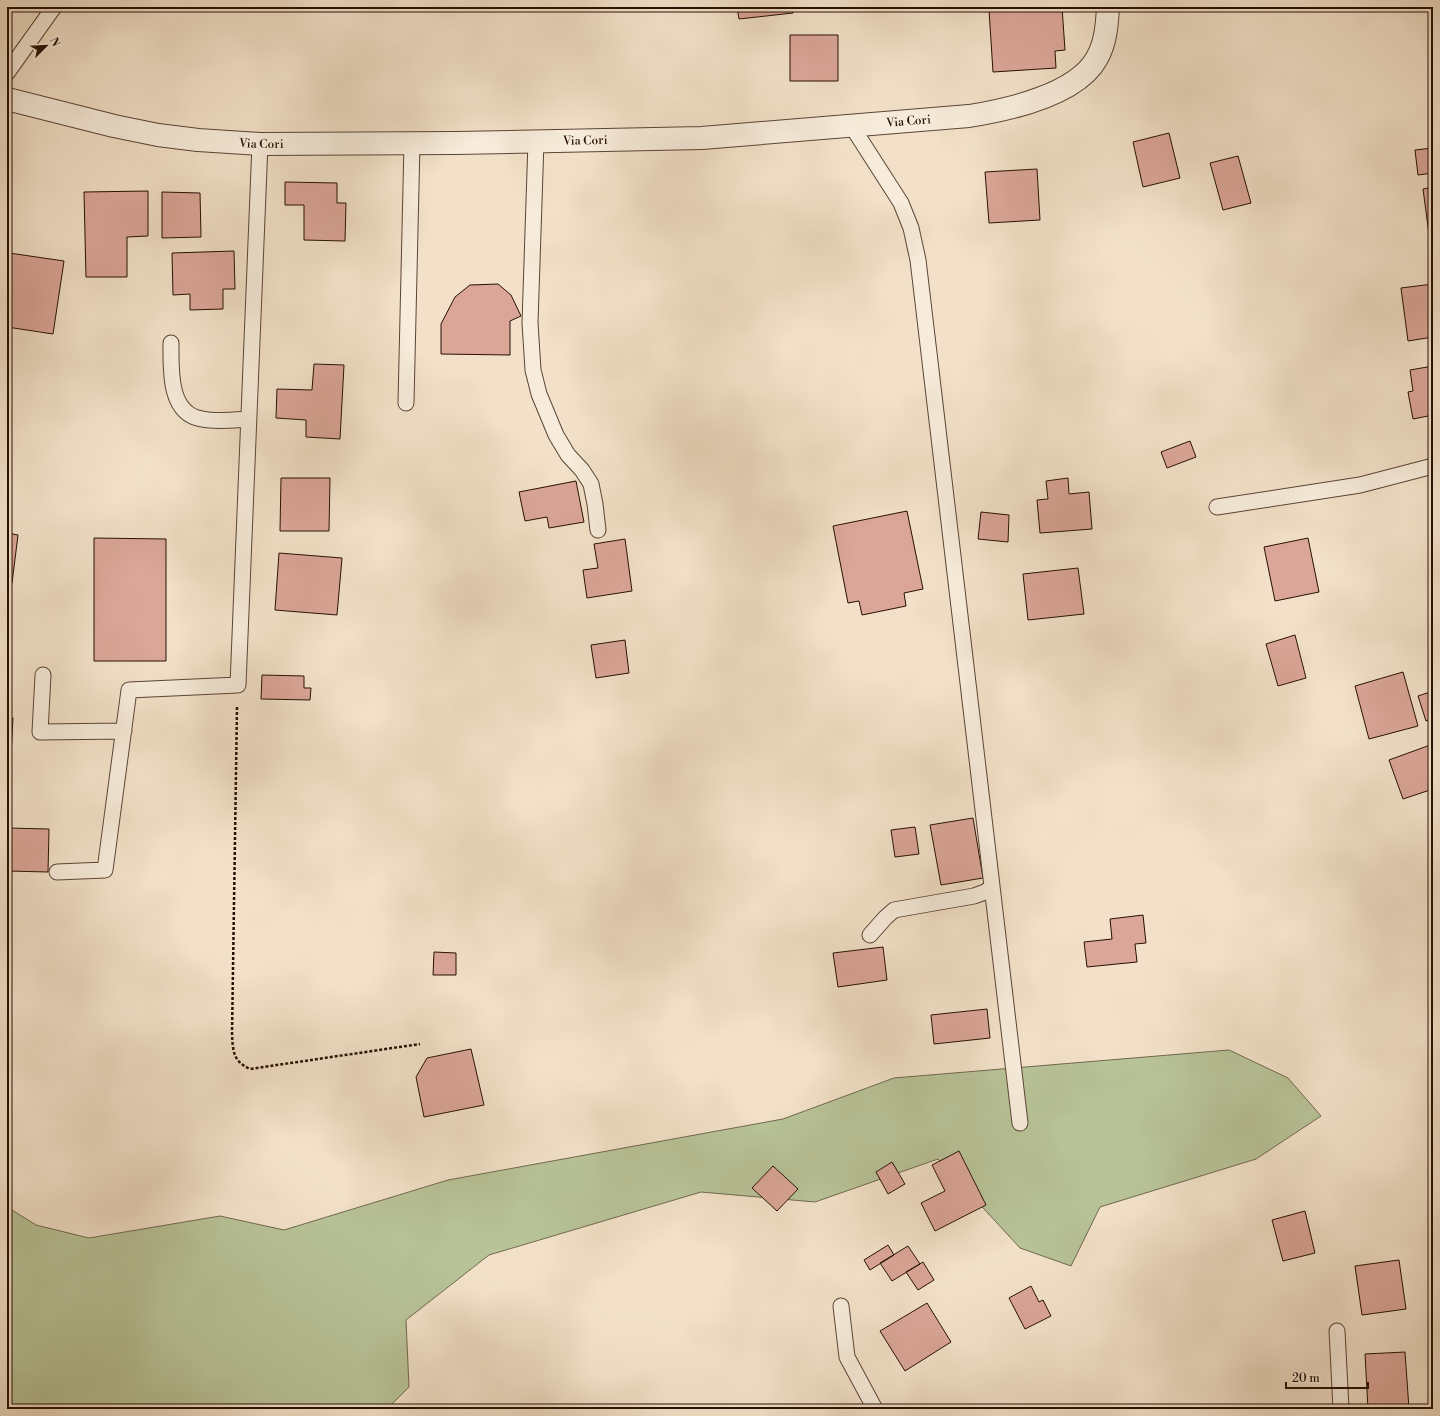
<svg xmlns="http://www.w3.org/2000/svg" width="1440" height="1416" viewBox="0 0 1440 1416" font-family="'Libre Bodoni',serif">
	<style>
		.green { fill: #b8c398; stroke: #70694e }
		.building { fill: #dba698; stroke: #270f04 }
		.lines { fill: none; stroke-linecap: round; stroke-linejoin: round }
		.lane-casing { stroke: #5a4435; stroke-width: 17 }
		.street-casing { stroke: #5a4435; stroke-width: 24 }
		.path { stroke: #270f04; stroke-width: 2.5; stroke-dasharray: 3 2; stroke-linecap: butt }
		.lane { stroke: #f7ecdb; stroke-width: 15 }
		.street { stroke: #f7ecdb; stroke-width: 22 }
		.labels { text-anchor: middle; dominant-baseline: central; stroke-width: 4; stroke-linejoin: round; paint-order: stroke }
		.street-label { font-size: 12px; fill: #270f04; stroke: #f7ecdb }
	</style>
	<rect width="100%" height="100%" fill="#f2e1c8"/>
	<filter id="stains"><feTurbulence type="fractalNoise" baseFrequency=".005" numOctaves="4"/><feColorMatrix values="0 0 0 0 .2 0 0 0 0 .09 0 0 0 0 .02 0 0 0 .5 -.17"/></filter>
	<radialGradient id="worn" r=".72"><stop offset=".6" stop-color="#630" stop-opacity="0"/><stop offset="1" stop-color="#630" stop-opacity=".3"/></radialGradient>
	<path class="green" d="M1229 1050 1288 1078 1321 1116 1256 1159 1100 1207 1071 1266 1020 1248 938 1159 815 1202 701 1192 489 1255 406 1320 409 1387 387 1409H7V1207L36 1225 89 1238 220 1216 284 1230 448 1180 783 1119 894 1078Z"/>
	<path class="building" d="M737 7H792L793 13 739 19Z
		M1037 7H1062L1065 50 1055 51 1056 68 993 72 989 10Z
		M790 35H838V81H790Z
		M1169 133 1180 178 1143 187 1133 142Z
		M1433 148V173L1418 175 1415 150Z
		M1238 156 1251 203 1223 210 1210 163Z
		M1037 169 1040 220 989 223 985 172Z
		M285 182 337 183V203H346L345 241 304 240V205H285Z
		M1433 187V249H1431L1423 189Z
		M148 191V236L127 237V277H86L84 192Z
		M162 192 200 193 201 237 162 238Z
		M234 251 235 289H223V309L190 310V294L173 295 172 253Z
		M9 253 64 261 53 334 7 327V266Z
		M498 284 511 295 521 316 510 321V355L441 354V324L455 297 470 285Z
		M1433 284V337L1408 341 1401 288Z
		M314 364 344 365 340 439 306 437V420L276 418 277 389 312 390Z
		M1433 366V415L1413 419 1408 392 1413 391 1410 370Z
		M1190 441 1196 457 1167 468 1161 452Z
		M281 478H330L329 531H280Z
		M1068 478 1069 494 1089 492 1092 529 1040 533 1037 500 1048 499 1046 481Z
		M576 481 584 522 549 528 547 517 525 521 519 492Z
		M907 511 923 589 904 593 906 606 862 615 859 601 848 603 833 526Z
		M981 512 1009 515 1008 542 978 539Z
		M7 533 18 535 12 583H7Z
		M94 538 166 539V661H94Z
		M1308 538 1319 592 1275 601 1264 547Z
		M625 539 632 591 587 598 583 570 598 568 594 544Z
		M279 553 342 558 337 615 275 610Z
		M1078 568 1084 614 1028 620 1023 574Z
		M1295 635 1306 678 1278 686 1266 644Z
		M625 640 629 673 596 678 591 645Z
		M1403 672 1418 726 1369 739 1355 686Z
		M262 675 304 676V688H311L310 700 261 699Z
		M1433 691V719L1426 721 1418 696Z
		M7 718H13L10 774H7Z
		M1433 744V789L1403 799 1389 760Z
		M973 818 983 878 941 885 930 825Z
		M915 827 919 854 895 857 891 830Z
		M7 828 49 829 48 872 7 871Z
		M1143 915 1146 943 1135 944 1137 962 1087 967 1084 942 1112 939 1110 919Z
		M883 947 887 980 838 987 833 953Z
		M434 952 456 953V975H433Z
		M987 1009 990 1038 934 1044 931 1015Z
		M471 1049 484 1105 424 1117 416 1077 427 1058Z
		M959 1151 986 1205 935 1231 921 1203 945 1191 932 1165Z
		M892 1162 905 1184 888 1194 876 1172Z
		M773 1166 798 1189 777 1211 752 1188Z
		M1305 1211 1315 1253 1283 1261 1272 1220Z
		M888 1245 894 1255 870 1270 864 1260Z
		M908 1246 920 1264 892 1281 880 1263Z
		M1399 1260 1406 1309 1362 1315 1355 1266Z
		M923 1262 934 1280 918 1290 906 1272Z
		M1031 1286 1039 1302 1043 1300 1051 1316 1025 1329 1009 1298Z
		M927 1303 951 1342 905 1371 880 1331Z
		M1405 1352 1409 1409H1368L1365 1354Z"/>
	<g class="lines">
		<g class="lane-casing">
			<path id="lane" d="M7 73 54 7
				M851 125 901 203 911 228 918 260 1020 1123
				M536 141 530 323 533 370 539 394 556 435 568 455 582 470 591 484 595 504 598 530
				M171 343C171 368 168 414 202 419 216 422 233 420 248 419
				M406 403 412 143
				M1217 507 1360 485 1433 466
				M43 675 40 732 124 731
				M57 872 105 870 129 690 238 685 260 144
				M870 935 885 918 894 910 974 896 985 892 992 887
				M841 1306 847 1357 875 1409
				M1337 1331 1341 1409"/>
		</g>
		<g class="street-casing">
			<g id="street">
				<path id="s1" d="M7 99 114 126 158 135 198 140 260 144 456 143 702 138 969 116C1007 110 1077 95 1097 58 1106 42 1107 24 1108 7"/>
			</g>
		</g>
		<path class="path" d="M237 707 232 1034C233 1052 233 1061 250 1069L420 1044"/>
		<use href="#lane" class="lane"/>
		<use href="#street" class="street"/>
	</g>
	<g class="labels">
		<g class="street-label">
			<text stroke="none"><textPath href="#s1" startOffset="907">Via Cori</textPath></text>
			<text stroke="none"><textPath href="#s1" startOffset="583">Via Cori</textPath></text>
			<text stroke="none"><textPath href="#s1" startOffset="259">Via Cori</textPath></text>
		</g>
	</g>
	<rect width="1440" height="1416" fill="none" stroke="#f2e1c8" stroke-width="24"/>
	<rect x="8" y="8" width="1424" height="1400" fill="none" stroke="#270f04" stroke-width="2"/>
	<rect x="12" y="12" width="1416" height="1392" fill="none" stroke="#270f04"/>
	<g transform="translate(46 46) rotate(66)" stroke="#f7ecdb" stroke-width="3" paint-order="stroke">
	<path d="M0-3L7 15L0 10L-7 15Z" fill="#270f04"/>
	<text y="-6" font-size="11" font-weight="bold" text-anchor="middle" fill="#270f04">N</text>
	</g>
	<path d="M1286 1382v6h82v-6" fill="none" stroke="#270f04" stroke-width="2"/>
	<text x="1292" y="1382" font-size="12" fill="#270f04" stroke="#f7ecdb" stroke-width="3" paint-order="stroke">20 m</text>
	<rect width="100%" height="100%" filter="url(#stains)"/>
	<rect width="100%" height="100%" fill="url(#worn)"/>
</svg>
